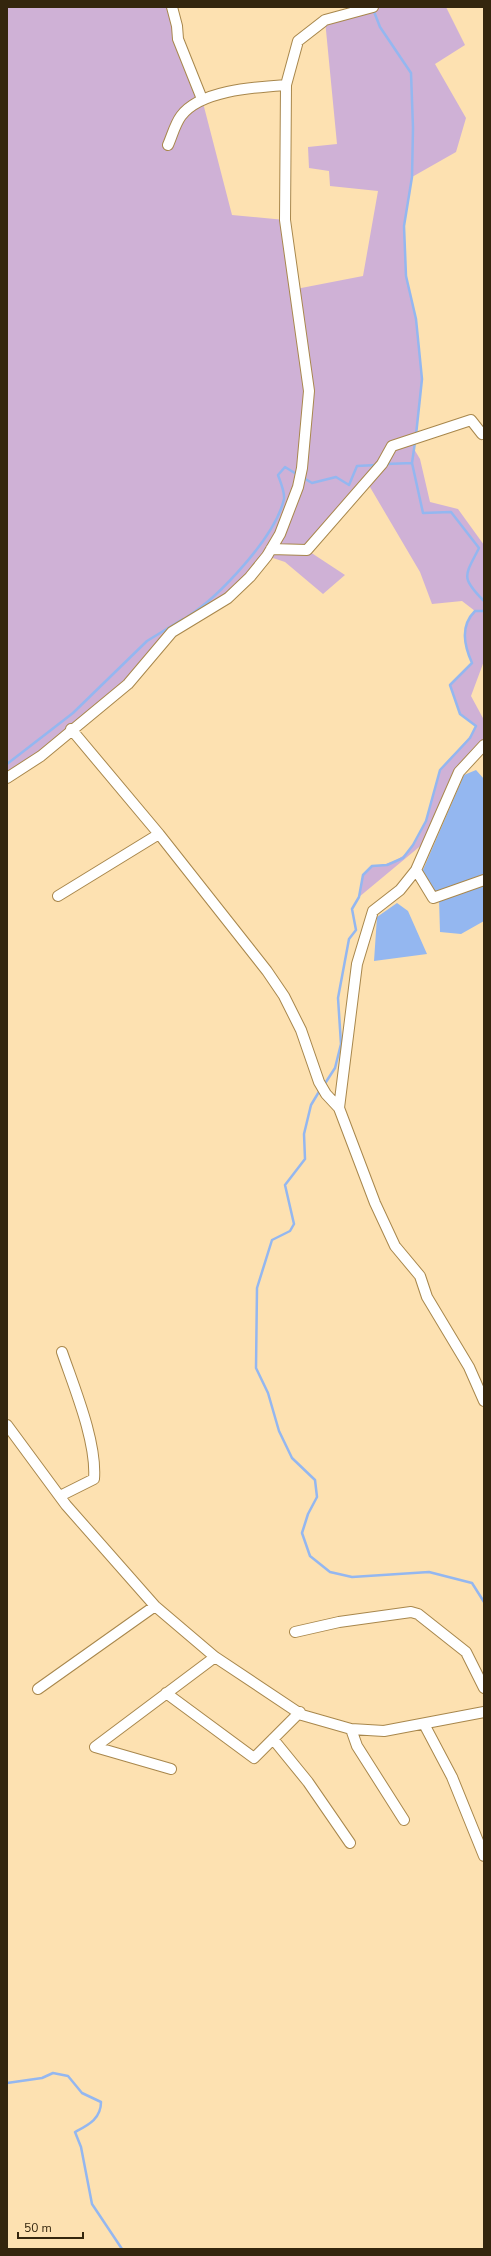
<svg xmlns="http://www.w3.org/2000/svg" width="491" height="2256" font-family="'Nunito Sans',sans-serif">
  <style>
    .green { fill: #cfb1d6 }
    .water { fill: #94b7f0 }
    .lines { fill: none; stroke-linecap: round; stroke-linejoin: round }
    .stream { stroke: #94b7f0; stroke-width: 2.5 }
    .minor-casing { stroke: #a8874c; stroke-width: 12 }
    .minor { stroke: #fff; stroke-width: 10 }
  </style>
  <rect width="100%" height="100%" fill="#fde1b1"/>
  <!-- green -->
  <path class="green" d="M7,7H172L202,99L232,215L285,220L296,289L363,276L378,191L330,186L329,171L309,168L308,147L337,144L325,20L366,7H446L465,45L435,64L466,118L456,152L412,177L404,226L406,276L416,319L422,379L414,449L420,459L430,502L458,509L484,545V661L471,696L484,720V745L459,772L430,838L359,897L363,875L372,866C416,864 423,829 434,793C436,786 437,775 441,769C452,754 467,743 476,727L460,714L450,685L472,663C464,645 460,627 475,611L462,601L432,604L420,572L367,482L307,550L345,575L323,594L285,562L267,556L250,577L172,632L141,669L7,778Z"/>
  <!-- water -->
  <path class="water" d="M476,770L484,779V874L435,892L422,872L464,775Z
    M484,884V921L461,934L440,932L439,899Z
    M397,903L408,911L427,954L374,961L377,917Z"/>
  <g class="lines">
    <!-- stream -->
    <path class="stream" d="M373,9L380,27L411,73L413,128L412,177L404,226L406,276L416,319L422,379L416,435
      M412,463L423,513L451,512L479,548C465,576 460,577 484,601
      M386,464L412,463L415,442
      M302,477L312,483L336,477L349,485L357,466L377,465
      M187,617C219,597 276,536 284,499C285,492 280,481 278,475L285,467L298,475
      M7,764L73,713L147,641L183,619
      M324,1085L335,1068L341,1044L338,998L349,939L356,930L352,909L359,897L363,875L372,866L387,865L403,858L413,845L426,821L440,770L470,738L476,726L460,714L450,685L472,663C464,645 460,626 475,611H484
      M320,1090L311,1105L304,1134L305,1159L285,1185L294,1224L290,1231L272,1240L257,1288L256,1368L268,1393L279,1431L292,1458L315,1480L317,1497L308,1514L302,1533L310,1556L330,1572L352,1577L429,1572L472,1583L484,1602
      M7,2083L42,2078L53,2073L68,2076L82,2093L101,2102C101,2119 88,2125 75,2132L81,2147L92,2204L122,2249"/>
    <!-- minor casing -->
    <g class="minor-casing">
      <path id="minor" d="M172,7L177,26L178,39L202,99
        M168,145C172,136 175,124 181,116C200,90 256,87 286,85
        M271,549L307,550L382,464L392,446L471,420L482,434L484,433
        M71,729L159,834L267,971L284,996L301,1030L319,1082L326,1094L339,1108L375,1203L395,1246L420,1276L427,1297L469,1367L484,1401
        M7,778L41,756L128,684L172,632L228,598L250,577L267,556L280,534L298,487L302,468L309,391L285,220L286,85L298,41L325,20L373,7
        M416,870L433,898L484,880
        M58,896L159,834
        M339,1108L357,964L373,911L400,890L416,870L459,772L484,745
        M7,1425L66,1505L155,1606L215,1657L302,1715L351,1729L384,1731L484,1712
        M60,1496L94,1479C97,1442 74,1387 62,1352
        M295,1632L339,1622L411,1612L418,1614L466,1652L484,1688
        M38,1689L155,1606
        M166,1693L254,1758L300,1712
        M424,1724L452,1777L484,1856
        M351,1729L357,1746L404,1820
        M273,1739L308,1782L350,1843
        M171,1769L95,1747L215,1657"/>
    </g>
    <!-- minor -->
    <use href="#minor" class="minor"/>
  </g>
  <!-- border -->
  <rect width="491" height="2256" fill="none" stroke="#34260e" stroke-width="16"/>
  <!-- scale -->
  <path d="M18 2232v6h65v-6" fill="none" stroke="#34260e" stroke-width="2"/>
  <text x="24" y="2232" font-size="12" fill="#34260e" stroke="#fde1b1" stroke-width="3" paint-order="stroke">50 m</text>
</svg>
